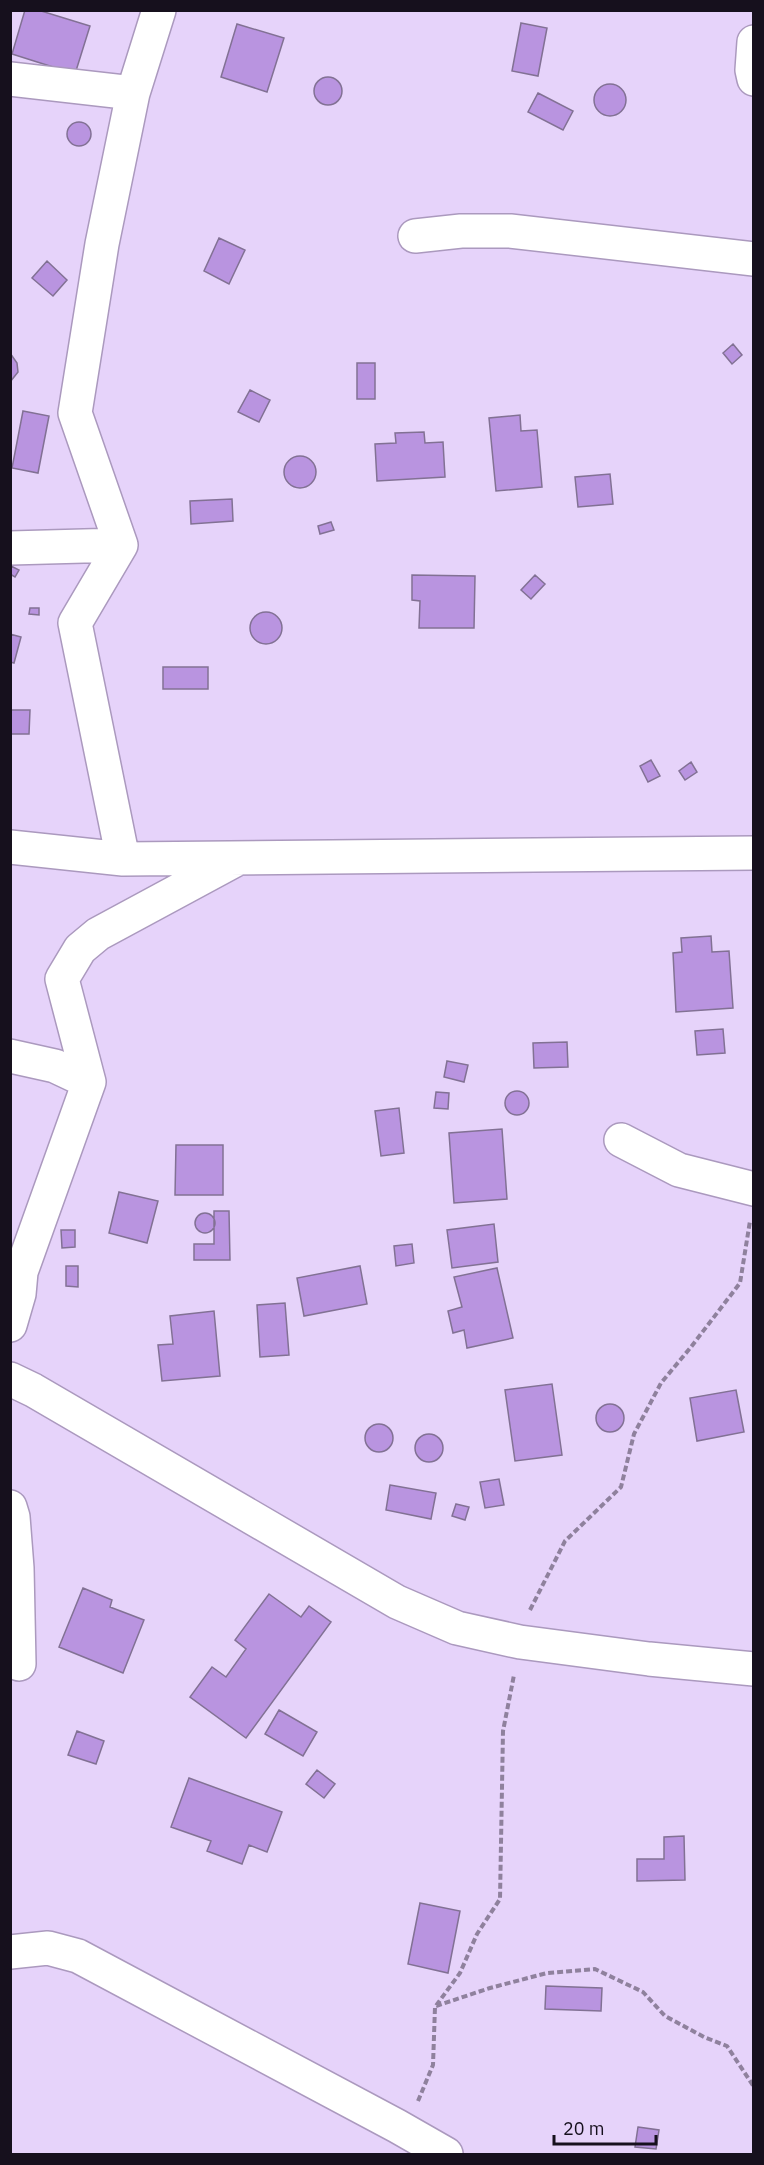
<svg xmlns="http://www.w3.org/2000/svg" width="764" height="2165" font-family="'IBM Plex Sans',sans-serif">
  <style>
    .building { fill: #b994e0; stroke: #827194; stroke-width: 1.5 }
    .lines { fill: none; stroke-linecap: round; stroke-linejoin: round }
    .minor-casing { stroke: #ab99be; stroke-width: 36 }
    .path { stroke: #8f819d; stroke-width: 4; stroke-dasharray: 6 3; stroke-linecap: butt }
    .minor { stroke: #fff; stroke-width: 33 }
  </style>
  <rect width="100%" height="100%" fill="#e6d3fa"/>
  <!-- building -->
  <path class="building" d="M25,10H38L90,26L75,74L12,54Z
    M521,23L547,28L538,76L512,71Z
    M237,24L284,38L267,92L221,77Z
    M314 91a14 14 0 1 1 28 0a14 14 0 1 1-28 0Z
    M594 100a16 16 0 1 1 32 0a16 16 0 1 1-32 0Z
    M538,93L573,111L563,130L528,112Z
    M67 134a12 12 0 1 1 24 0a12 12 0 1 1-24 0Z
    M219,238L245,250L229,284L204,271Z
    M47,261L67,280L53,296L32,278Z
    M733,344L742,355L732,364L723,353Z
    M10,353L17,363L18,372L10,382Z
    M357,363H375V399H357Z
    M250,390L270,400L259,422L238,412Z
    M23,411L49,416L38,473L12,468Z
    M520,415L521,431L537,430L542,487L496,491L489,418Z
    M424,432L425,443L443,442L445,477L377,481L375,444L396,443L395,433Z
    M284 472a16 16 0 1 1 32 0a16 16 0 1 1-32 0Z
    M610,474L613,504L578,507L575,477Z
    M232,499L233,521L191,524L190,501Z
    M331,522L334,530L320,534L318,526Z
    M11,566L19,570L15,577L10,574Z
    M412,575L475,576L474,628H419L420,601L412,600Z
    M535,575L545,584L531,599L521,590Z
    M30,608H39V615L29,614Z
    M250 628a16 16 0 1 1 32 0a16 16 0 1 1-32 0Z
    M10,634L21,637L14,663L10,662Z
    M163,667H208V689H163Z
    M10,710H30L29,734H10Z
    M651,760L660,776L648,782L640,766Z
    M691,762L697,772L685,780L679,771Z
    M711,936L712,952L729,951L733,1008L676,1012L673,953L682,952L681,938Z
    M723,1029L725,1053L697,1055L695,1031Z
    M567,1042L568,1067L534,1068L533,1043Z
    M447,1061L468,1065L464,1082L444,1077Z
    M505 1103a12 12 0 1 1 24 0a12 12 0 1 1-24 0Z
    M436,1092L449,1093L448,1109L434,1108Z
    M399,1108L404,1153L381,1156L375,1111Z
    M502,1129L507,1199L454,1203L449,1133Z
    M176,1145H223V1195H175Z
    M119,1192L158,1201L147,1243L109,1233Z
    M214,1211H229L230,1260H194V1244H214Z
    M195 1223a10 10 0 1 1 20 0a10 10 0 1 1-20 0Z
    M494,1224L498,1262L452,1268L447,1230Z
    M61,1230H75V1247L62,1248Z
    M412,1244L414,1263L396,1266L394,1246Z
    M66,1266H78V1287L66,1286Z
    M360,1266L367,1304L304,1316L297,1278Z
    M497,1268L513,1338L467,1348L464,1330L453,1333L448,1311L462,1307L454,1277Z
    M285,1303L289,1355L260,1357L257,1305Z
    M214,1311L220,1376L162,1381L158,1345L173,1344L170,1316Z
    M552,1384L562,1455L515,1461L505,1390Z
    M736,1390L744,1432L697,1441L690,1398Z
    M596 1418a14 14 0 1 1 28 0a14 14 0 1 1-28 0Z
    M365 1438a14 14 0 1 1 28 0a14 14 0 1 1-28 0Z
    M415 1448a14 14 0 1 1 28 0a14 14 0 1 1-28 0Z
    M499,1479L504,1505L485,1508L480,1482Z
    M390,1485L436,1493L431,1519L386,1510Z
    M456,1504L469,1507L465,1520L452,1516Z
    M83,1588L112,1600L110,1607L144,1620L123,1673L59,1647Z
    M269,1594L301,1617L309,1606L331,1622L246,1738L190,1697L212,1667L226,1677L246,1649L235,1640Z
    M279,1710L317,1732L303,1756L265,1734Z
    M77,1731L104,1741L96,1764L68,1755Z
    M317,1770L335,1784L324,1798L306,1784Z
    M189,1778L282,1812L267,1852L249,1845L242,1864L207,1851L211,1841L171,1827Z
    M684,1836L685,1880L637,1881V1859H664V1837Z
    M420,1903L460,1911L448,1973L408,1964Z
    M546,1986L602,1988L601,2011L545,2009Z
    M638,2127L659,2130L656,2149L635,2147Z"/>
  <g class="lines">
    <!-- minor casing -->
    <g class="minor-casing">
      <path id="minor" d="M754,42L752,70L754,79
        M10,79L133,93
        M415,236L461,231H510L754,259
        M10,548L121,545
        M10,847L123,859L754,853
        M123,859L75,623L121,545L75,413L102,244L133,93L159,10
        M10,1056L55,1066L89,1082
        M621,1140L679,1170L754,1189
        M10,1325L19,1294L21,1272L89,1082L62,979L80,949L98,934L237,859
        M10,1379L33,1390L397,1602L457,1628L520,1642L649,1659L754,1669
        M10,1507L13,1517L17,1568L19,1664
        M10,1952L48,1948L78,1956L397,2126L446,2154"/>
    </g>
    <!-- path -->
    <path class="path" d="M530,1610L565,1541L621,1487L634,1434L661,1383L691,1347L740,1283L750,1221
      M436,2006L490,1988L547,1973L595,1969L643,1992L665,2016L704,2037L727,2046L754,2087
      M418,2101L433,2065L435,2007L460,1973L477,1934L500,1899L503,1731L514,1675"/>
    <!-- minor -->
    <use href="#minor" class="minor"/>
  </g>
  <!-- border -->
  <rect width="764" height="2165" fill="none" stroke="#16101d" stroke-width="24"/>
  <!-- scale -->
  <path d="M554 2135v9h102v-9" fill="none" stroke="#16101d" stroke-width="3"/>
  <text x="563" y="2135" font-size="18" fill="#16101d" stroke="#e6d3fa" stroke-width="4.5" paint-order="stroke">20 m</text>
</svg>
